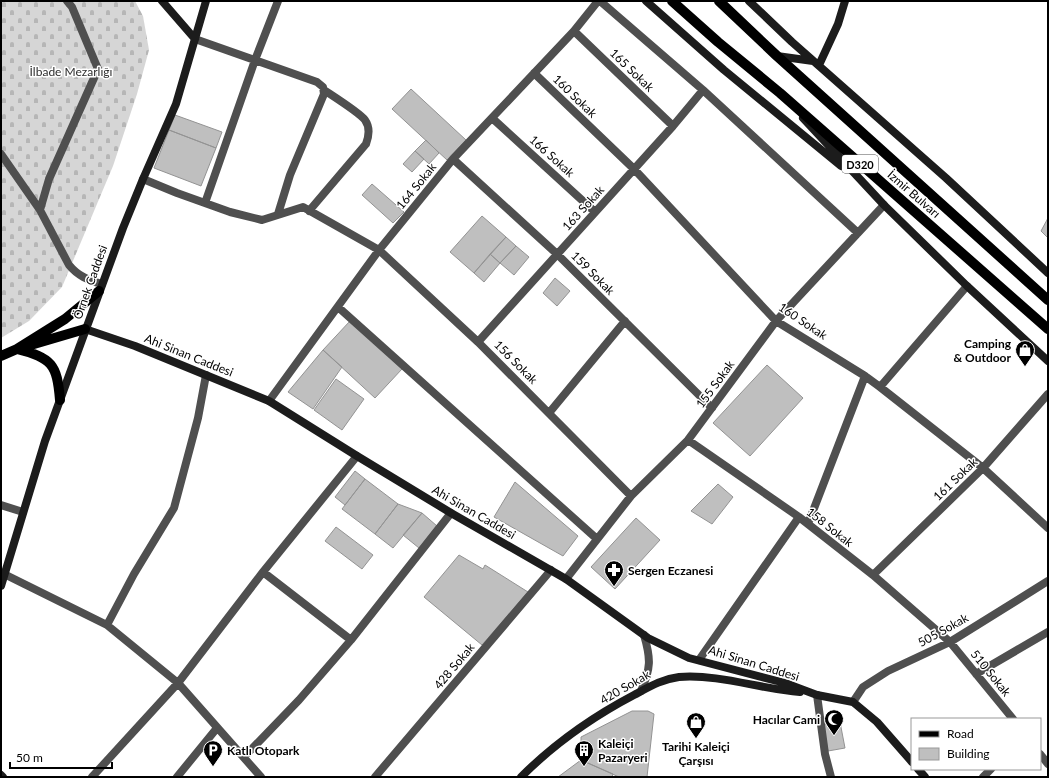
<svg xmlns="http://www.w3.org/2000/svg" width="1049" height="778" font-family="Lato,sans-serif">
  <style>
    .cemetery { fill: url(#cemetery-stones) }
    .building { fill: #bfbfbf; stroke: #939393 }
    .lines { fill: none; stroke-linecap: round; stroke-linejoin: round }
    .street { stroke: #4f4f4f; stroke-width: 8 }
    .secondary { stroke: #1c1c1c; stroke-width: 8 }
    .primary { stroke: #000; stroke-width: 10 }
    .labels { text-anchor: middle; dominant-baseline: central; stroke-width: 3; stroke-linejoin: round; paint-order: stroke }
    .shield { fill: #fff; stroke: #4c4c4c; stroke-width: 1 }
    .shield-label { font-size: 11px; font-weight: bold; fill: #000 }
    .street-label { font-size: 12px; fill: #000; stroke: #fff }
    .park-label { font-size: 12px; fill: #2d2d2d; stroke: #fff }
    .poi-label { font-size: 12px; font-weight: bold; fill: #000; stroke: #fff; text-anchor: start }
  </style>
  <defs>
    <pattern id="cemetery-stones" width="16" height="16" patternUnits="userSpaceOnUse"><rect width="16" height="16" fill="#d6d6d6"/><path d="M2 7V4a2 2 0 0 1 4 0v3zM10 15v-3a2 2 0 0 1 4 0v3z" fill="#b6b6b6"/></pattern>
  </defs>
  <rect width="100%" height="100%" fill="#fff"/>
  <!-- cemetery -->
  <path class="cemetery" d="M1,1H135L143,16L149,50L137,94L113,166L62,287L29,321L1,338Z"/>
  <!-- building -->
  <path class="building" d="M411,89L466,140L447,160L392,109Z
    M175,115L222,132L216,148L169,130Z
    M169,130L216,148L201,186L154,168Z
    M426,140L439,153L429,164L415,151Z
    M415,151L424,159L412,172L403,164Z
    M372,184L404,212L393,223L362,195Z
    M482,216L506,237L474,273L450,252Z
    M1048,218V238L1041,231Z
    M506,237L516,246L500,263L490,254Z
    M516,246L529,257L514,275L500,263Z
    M490,254L500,263L484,282L474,273Z
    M555,278L570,291L557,306L543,293Z
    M350,321L402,369L375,398L323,350Z
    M323,350L342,367L313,409L288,392Z
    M767,365L803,398L750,456L713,423Z
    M336,379L364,399L342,430L314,410Z
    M355,471L365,479L345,505L335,497Z
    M365,479L398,504L375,534L342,509Z
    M515,482L578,536L563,556L494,517Z
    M718,484L733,497L712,524L691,511Z
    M398,504L422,513L393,548L375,534Z
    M422,513L437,526L419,548L403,535Z
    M636,518L660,540L615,589L591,567Z
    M336,527L373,555L362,569L325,541Z
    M459,555L483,569L485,565L528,592L482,645L424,597Z
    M632,711H648L654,714L647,777H619L581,760V737Z
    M840,722L845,748L828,751L823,725Z
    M581,760L613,774L612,777H558Z"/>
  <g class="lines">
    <!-- street -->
    <path class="street" d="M67,1L72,7L98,69L49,179L40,210L69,265C78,276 88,280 102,284
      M600,1L703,90L858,233
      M574,31L673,126
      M195,39L317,82L323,87L324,94L290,175L278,214
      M534,73L634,169L776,321L865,376L880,387L983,468L1048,528
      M492,118L595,212
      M1,154L40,210
      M453,159L557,254L712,408
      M143,179L177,193L230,212L262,220L303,207L379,250L478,342L631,496
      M205,203L255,60L278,1
      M309,211L366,144C369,136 370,127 365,120C360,113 333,96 324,90
      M338,307L597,539
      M478,342L673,126L703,90
      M880,387L967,286
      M269,401L379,250L453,159L574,31L598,1
      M549,413L625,321
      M688,440L799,517L873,575L950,642L1013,719
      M1,505L23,512
      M808,524L865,376
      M263,572L351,640
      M4,574L107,625L178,683L261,777
      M873,575L983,468L1048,394
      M566,579L631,496L688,440L776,321L884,205
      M107,625L134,574L174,508L198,418L206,375
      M699,660L799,517
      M976,674L1048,632
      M641,691C651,668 651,659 644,635
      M817,695L825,754L831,777
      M853,702L863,687L888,671L950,642L1048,581
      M1040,754L1048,764
      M244,757L299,700L351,640L451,513
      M92,777L178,683L263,572L357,456
      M177,777L217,728
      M375,777L551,570
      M983,777L991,769"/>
    <!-- secondary -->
    <path class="secondary" d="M162,1L195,39
      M646,1L724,70L841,166
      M749,1L792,42L946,178L1048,273
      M777,56L813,61
      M819,65L838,24L845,1
      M803,118L884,205L967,286L1048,361
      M85,329L135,346L269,401L357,456L451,513L566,579L648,638L689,658L785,683L817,695L853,702L877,722L912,762
      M1,586L45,441L123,228L143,179L176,104L206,1
      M918,769L925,777
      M1,775L3,777
      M521,777C554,744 594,716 634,695C649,687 662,679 679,677C720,674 760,689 800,692"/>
    <!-- primary -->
    <path class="primary" d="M672,1L718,42L780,93L1048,329
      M719,1L777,56L1048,300
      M17,349L65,319L99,291
      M17,349C52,358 57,364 60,400
      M1,356L17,349L85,329"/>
  </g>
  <!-- icons -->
  <defs>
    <g id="shop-pin" transform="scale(1)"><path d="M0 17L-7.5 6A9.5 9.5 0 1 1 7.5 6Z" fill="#000" stroke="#fff"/><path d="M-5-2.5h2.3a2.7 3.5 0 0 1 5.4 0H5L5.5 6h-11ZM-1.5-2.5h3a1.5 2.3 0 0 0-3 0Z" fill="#fff"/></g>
    <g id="pharmacy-pin" transform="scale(1)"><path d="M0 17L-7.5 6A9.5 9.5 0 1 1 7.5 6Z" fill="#000" stroke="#fff"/><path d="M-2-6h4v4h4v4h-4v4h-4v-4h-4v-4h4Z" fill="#fff"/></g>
    <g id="mosque-pin" transform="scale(1)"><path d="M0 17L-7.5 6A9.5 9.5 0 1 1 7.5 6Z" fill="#000" stroke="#fff"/><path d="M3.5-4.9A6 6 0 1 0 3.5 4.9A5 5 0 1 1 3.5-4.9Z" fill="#fff"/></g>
    <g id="parking-pin" transform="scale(1)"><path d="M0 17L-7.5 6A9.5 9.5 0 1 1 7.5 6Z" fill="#000" stroke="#fff"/><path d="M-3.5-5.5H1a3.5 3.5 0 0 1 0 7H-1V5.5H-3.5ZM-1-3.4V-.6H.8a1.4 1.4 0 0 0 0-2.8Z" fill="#fff"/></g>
    <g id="building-pin" transform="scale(1)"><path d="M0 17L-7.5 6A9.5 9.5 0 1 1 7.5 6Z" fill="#000" stroke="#fff"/><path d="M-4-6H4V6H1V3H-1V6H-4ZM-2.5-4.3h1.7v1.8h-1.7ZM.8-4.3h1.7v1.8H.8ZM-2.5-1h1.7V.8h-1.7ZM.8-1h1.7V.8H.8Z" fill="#fff"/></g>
  </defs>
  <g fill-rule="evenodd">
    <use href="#shop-pin" x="1025" y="350"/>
    <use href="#pharmacy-pin" x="614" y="570"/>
    <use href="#mosque-pin" x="834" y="719"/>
    <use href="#shop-pin" x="696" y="722"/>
    <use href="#parking-pin" x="213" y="750"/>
    <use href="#building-pin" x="584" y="750"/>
  </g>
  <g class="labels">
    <!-- shield labels -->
    <rect class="shield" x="842" y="155" width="36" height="18" rx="3"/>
    <g class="shield-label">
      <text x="860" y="164">D320</text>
    </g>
    <!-- street labels -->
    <g class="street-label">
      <text transform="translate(632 70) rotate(44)">165 Sokak</text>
      <text transform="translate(575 96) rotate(44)">160 Sokak</text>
      <text transform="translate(552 156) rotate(42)">166 Sokak</text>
      <text transform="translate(416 186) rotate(-51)">164 Sokak</text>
      <text transform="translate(914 194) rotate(41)">İzmir Bulvarı</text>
      <text transform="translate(583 208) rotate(-48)">163 Sokak</text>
      <text transform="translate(593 273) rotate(45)">159 Sokak</text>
      <text transform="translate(90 282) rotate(-70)">Örnek Caddesi</text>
      <text transform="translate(803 321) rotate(34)">160 Sokak</text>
      <text transform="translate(189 355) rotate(22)">Ahi Sinan Caddesi</text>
      <text transform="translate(516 362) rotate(45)">156 Sokak</text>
      <text transform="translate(715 384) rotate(-54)">155 Sokak</text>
      <text transform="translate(955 479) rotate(-44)">161 Sokak</text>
      <text transform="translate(474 512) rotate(30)">Ahi Sinan Caddesi</text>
      <text transform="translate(830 527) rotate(38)">158 Sokak</text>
      <text transform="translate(943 630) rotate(-29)">505 Sokak</text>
      <text transform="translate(754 663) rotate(17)">Ahi Sinan Caddesi</text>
      <text transform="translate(454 666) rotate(-50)">428 Sokak</text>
      <text transform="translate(991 673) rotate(51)">510 Sokak</text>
      <text transform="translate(625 687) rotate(-30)">420 Sokak</text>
    </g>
    <!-- park labels -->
    <g class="park-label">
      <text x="71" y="71">İlbade Mezarlığı</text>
    </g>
    <!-- poi labels -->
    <g class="poi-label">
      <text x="1011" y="343" text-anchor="end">Camping<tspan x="1011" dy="14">&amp; Outdoor</tspan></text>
      <text x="628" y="570">Sergen Eczanesi</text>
      <text x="820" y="719" text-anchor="end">Hacılar Cami</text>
      <text x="598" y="743">Kaleiçi<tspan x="598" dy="14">Pazaryeri</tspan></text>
      <text x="696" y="746" text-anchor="middle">Tarihi Kaleiçi<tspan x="696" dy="14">Çarşısı</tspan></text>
      <text x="227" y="750">Katlı Otopark</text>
    </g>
  </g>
  <!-- border -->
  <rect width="1049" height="778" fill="none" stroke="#000000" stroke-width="4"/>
  <!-- legend -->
  <rect x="911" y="718" width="130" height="52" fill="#ffffff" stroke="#999999"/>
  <rect x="919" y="731" width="20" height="6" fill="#000000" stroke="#999999"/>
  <text x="947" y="738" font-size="12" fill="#000000">Road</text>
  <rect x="919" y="748" width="20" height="12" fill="#bfbfbf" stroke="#999999"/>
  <text x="947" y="758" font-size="12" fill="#000000">Building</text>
  <!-- scale -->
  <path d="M10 762v6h102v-6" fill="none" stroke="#000000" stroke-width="2"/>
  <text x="16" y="762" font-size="12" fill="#000000" stroke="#ffffff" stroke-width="3" paint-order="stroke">50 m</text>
</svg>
